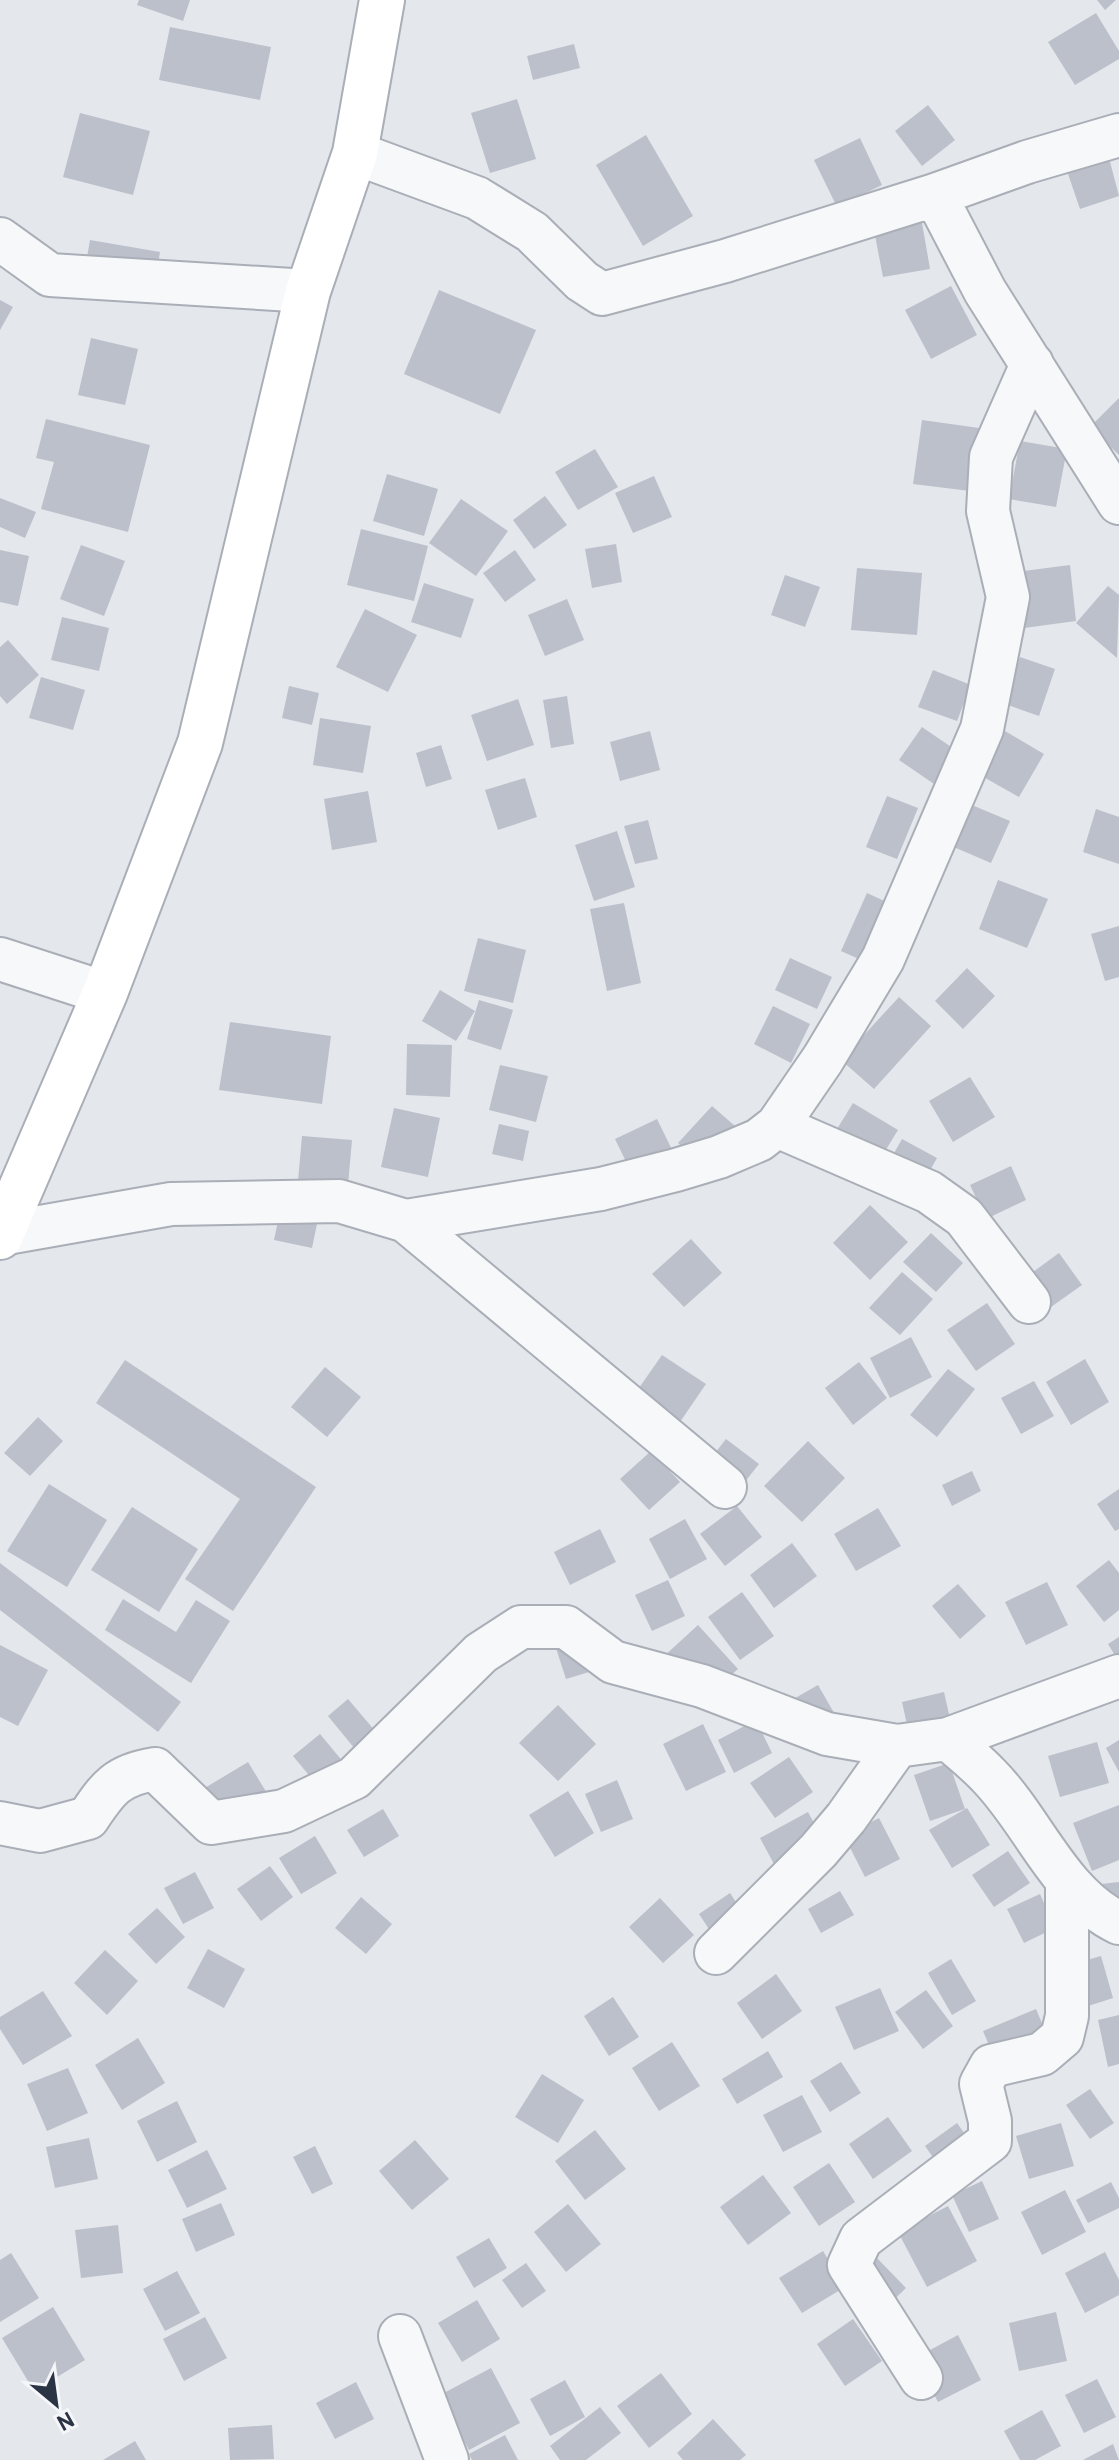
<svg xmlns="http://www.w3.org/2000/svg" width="1119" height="2460" font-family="Overpass,sans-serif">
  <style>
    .building { fill: #bbc0ca }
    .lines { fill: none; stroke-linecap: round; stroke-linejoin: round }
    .street-casing { stroke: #a9aeb7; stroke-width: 46 }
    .secondary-casing { stroke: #a9aeb7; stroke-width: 48 }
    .street { stroke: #f7f8fa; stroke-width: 42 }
    .secondary { stroke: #fff; stroke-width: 44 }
  </style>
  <rect width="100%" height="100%" fill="#e4e7ec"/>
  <!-- building -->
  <path class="building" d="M139,0H190L183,21L137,5Z
    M1097,0H1116L1105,10Z
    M1096,13L1119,51V59L1075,85L1048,42Z
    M170,27L271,47L260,100L159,80Z
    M574,44L580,68L533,80L527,56Z
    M517,99L536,159L490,173L471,113Z
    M928,105L955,140L922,166L895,131Z
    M80,113L150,131L133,195L63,177Z
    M646,135L693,216L643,246L596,165Z
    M860,138L882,185L837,207L814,160Z
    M1109,158L1119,196L1080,209L1067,171Z
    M921,217L930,269L883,277L873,225Z
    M90,240L160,252L152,304L81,292Z
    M951,286L977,335L931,359L905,310Z
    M439,290L536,330L500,414L404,374Z
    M0,300L13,307L0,330Z
    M91,338L138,349L125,405L78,395Z
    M1119,398V455L1090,427Z
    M46,419L150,445L128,532L41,509L54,462L36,458Z
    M922,420L979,428L970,491L913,484Z
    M1020,441L1067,449L1056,507L1009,499Z
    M595,449L618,487L578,510L555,472Z
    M387,474L438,489L424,536L373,521Z
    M654,476L672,517L633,533L615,493Z
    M545,496L567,525L534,549L513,520Z
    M0,498L36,512L25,538L0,527Z
    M461,499L508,531L476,576L429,543Z
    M361,529L428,546L414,601L347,585Z
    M616,544L622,582L592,588L585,549Z
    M81,545L125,561L104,616L60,599Z
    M0,550L29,556L18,606L0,602Z
    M515,550L536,580L505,602L483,573Z
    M1070,565L1076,621L1024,628L1016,572Z
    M857,568L922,573L917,635L851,630Z
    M785,575L820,587L805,627L771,615Z
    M424,583L474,599L461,638L411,622Z
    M1108,586L1119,595L1117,658L1076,623Z
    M567,599L584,640L545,656L528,615Z
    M365,609L417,635L388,692L336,667Z
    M62,617L109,628L99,671L51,660Z
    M8,640L39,675L7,704L0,696V647Z
    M1020,657L1055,669L1039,716L1005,704Z
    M933,670L971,685L957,721L918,707Z
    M41,677L85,690L73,730L29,718Z
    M289,686L319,693L312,725L282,718Z
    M567,696L574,744L551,748L543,700Z
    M518,699L534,745L487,761L471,715Z
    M320,718L371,726L363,773L313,765Z
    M922,727L957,751L934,784L899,760Z
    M650,731L660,770L620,781L610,742Z
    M1005,731L1044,754L1019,797L980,775Z
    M441,745L452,779L426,787L416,753Z
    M525,778L537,817L498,830L485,790Z
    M368,791L377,842L332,850L324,799Z
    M887,796L918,808L897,859L866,847Z
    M967,803L1010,821L991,863L949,845Z
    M1096,809L1119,817V864L1083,852Z
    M648,820L658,859L635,864L624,826Z
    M617,831L635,887L594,901L575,845Z
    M998,880L1048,899L1027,948L979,929Z
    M867,893L906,911L879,968L841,951Z
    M624,903L641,983L607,991L590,909Z
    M1119,926V977L1105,981L1091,934Z
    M478,938L526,950L513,1003L464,991Z
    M790,958L832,977L817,1009L775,990Z
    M967,968L995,996L963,1029L935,1001Z
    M440,990L475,1011L456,1041L422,1021Z
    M899,997L931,1026L874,1089L841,1060Z
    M479,1000L513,1010L501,1050L467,1039Z
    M773,1006L810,1024L791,1063L754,1044Z
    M230,1022L331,1036L322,1104L219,1090Z
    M407,1044L452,1045L450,1097L406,1095Z
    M500,1065L548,1076L536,1122L489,1110Z
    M970,1077L995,1117L953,1142L929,1101Z
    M853,1103L898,1130L871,1174L826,1147Z
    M712,1106L743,1133L709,1171L678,1143Z
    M394,1108L440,1118L428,1177L381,1167Z
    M657,1119L678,1162L636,1182L615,1139Z
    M499,1124L529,1131L523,1161L492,1154Z
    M302,1136L352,1140L348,1185L298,1181Z
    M902,1139L937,1158L919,1190L884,1171Z
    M1011,1166L1026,1200L986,1219L970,1185Z
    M285,1187L323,1195L312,1248L274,1240Z
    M870,1205L908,1242L870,1280L833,1243Z
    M931,1233L963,1263L936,1292L903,1262Z
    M691,1239L722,1273L684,1307L652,1274Z
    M1059,1253L1082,1285L1044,1312L1022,1280Z
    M902,1272L933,1299L900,1335L869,1308Z
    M987,1303L1015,1344L976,1371L947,1330Z
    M911,1337L932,1377L890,1398L870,1358Z
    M662,1355L706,1384L669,1438L625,1408Z
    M1085,1359L1109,1402L1071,1425L1046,1382Z
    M125,1360L316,1487L233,1611L185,1579L240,1499L96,1403Z
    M859,1362L887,1398L853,1425L825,1388Z
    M325,1367L361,1397L327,1437L291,1407Z
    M948,1369L975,1389L937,1437L910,1415Z
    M1034,1381L1054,1416L1021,1434L1001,1398Z
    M38,1417L63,1441L30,1476L4,1453Z
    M726,1439L759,1464L733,1497L701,1471Z
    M808,1441L845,1478L802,1522L764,1486Z
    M651,1451L680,1482L649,1510L620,1479Z
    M972,1471L981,1491L952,1506L942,1485Z
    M49,1484L107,1520L67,1587L7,1551Z
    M1119,1489V1529L1115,1531L1097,1504Z
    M737,1506L762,1537L725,1566L700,1534Z
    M132,1507L198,1549L159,1612L91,1570Z
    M878,1508L901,1546L856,1571L834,1534Z
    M685,1519L707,1559L670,1579L649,1539Z
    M600,1529L616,1562L570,1585L554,1552Z
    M792,1543L817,1576L774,1608L750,1575Z
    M1109,1560L1119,1573V1610L1104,1622L1076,1586Z
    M0,1563L181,1702L158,1732L0,1610Z
    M668,1580L685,1616L652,1631L635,1595Z
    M1047,1582L1068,1625L1026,1645L1005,1602Z
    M958,1584L986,1616L960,1639L932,1606Z
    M742,1592L774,1636L740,1660L708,1617Z
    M123,1599L176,1632L196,1600L230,1621L191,1683L105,1630Z
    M597,1621L612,1665L566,1679L552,1636Z
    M698,1625L738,1669L702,1701L662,1658Z
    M1119,1637V1662L1108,1644Z
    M0,1645L48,1670L18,1726L0,1717Z
    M818,1685L837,1718L783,1705Z
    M944,1692L953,1732L911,1743L902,1702Z
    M348,1699L376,1732L355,1749L328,1716Z
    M558,1705L596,1744L558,1781L519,1743Z
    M756,1720L772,1753L734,1773L718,1740Z
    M703,1724L726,1772L686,1791L663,1744Z
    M320,1734L349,1769L322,1791L293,1756Z
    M1119,1740V1772L1106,1748Z
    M1097,1742L1109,1783L1060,1797L1048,1756Z
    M789,1757L813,1792L775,1818L750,1783Z
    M248,1762L276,1808L231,1834L203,1789Z
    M949,1763L965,1809L930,1821L914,1775Z
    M617,1780L633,1819L601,1832L585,1794Z
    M568,1791L594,1833L555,1857L529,1815Z
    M1119,1805V1860L1092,1871L1073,1823Z
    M967,1808L990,1845L952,1868L929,1830Z
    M383,1809L399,1836L364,1857L347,1830Z
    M808,1812L830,1853L782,1879L760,1838Z
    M879,1818L900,1859L865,1877L844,1836Z
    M315,1836L337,1873L301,1894L279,1858Z
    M1008,1851L1030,1883L994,1907L972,1875Z
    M270,1866L293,1897L261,1921L237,1889Z
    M195,1872L214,1908L183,1924L164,1888Z
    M1119,1882V1923L1106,1925L1101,1884Z
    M840,1891L854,1915L821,1933L808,1909Z
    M730,1893L753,1928L722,1949L699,1914Z
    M1040,1894L1055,1928L1024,1943L1007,1909Z
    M361,1897L392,1924L366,1954L335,1928Z
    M660,1898L694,1935L663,1963L629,1927Z
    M157,1908L185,1937L156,1964L128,1934Z
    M208,1949L245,1969L224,2008L187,1988Z
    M105,1950L138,1981L107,2015L74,1983Z
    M1101,1956L1113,1998L1079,2009L1066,1966Z
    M951,1959L976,2001L952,2015L928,1973Z
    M776,1974L802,2011L762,2039L737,2003Z
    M880,1988L899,2031L854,2050L835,2007Z
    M926,1990L953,2026L923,2049L895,2012Z
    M43,1991L72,2036L23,2065L0,2029V2017Z
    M613,1997L639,2037L609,2056L584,2016Z
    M1036,2009L1055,2054L1002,2076L983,2031Z
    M1119,2015V2064L1108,2067L1098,2020Z
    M138,2038L165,2083L122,2110L95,2065Z
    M672,2042L700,2086L659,2111L632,2068Z
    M768,2051L783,2077L737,2104L722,2079Z
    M841,2062L861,2093L830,2112L810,2081Z
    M68,2068L88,2113L47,2131L27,2084Z
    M542,2074L584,2100L558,2143L515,2117Z
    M1090,2089L1114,2123L1090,2139L1066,2105Z
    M802,2095L822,2132L783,2152L763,2115Z
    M177,2101L197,2142L157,2162L137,2121Z
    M888,2117L912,2151L873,2179L849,2144Z
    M957,2123L979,2154L947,2177L925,2146Z
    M1061,2123L1074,2166L1029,2179L1016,2136Z
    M595,2130L626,2169L585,2200L555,2161Z
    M89,2138L98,2179L55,2188L46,2147Z
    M415,2140L449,2179L412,2210L379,2171Z
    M315,2146L333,2184L312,2194L293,2157Z
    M207,2150L227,2189L187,2208L168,2170Z
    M829,2163L855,2202L819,2226L793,2187Z
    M763,2175L791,2213L748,2245L720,2207Z
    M982,2181L999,2219L969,2232L952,2195Z
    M1111,2182L1119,2198V2208L1088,2223L1076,2200Z
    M1065,2190L1086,2232L1042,2255L1021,2212Z
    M221,2203L235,2235L196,2252L182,2219Z
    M568,2204L601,2244L566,2272L534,2232Z
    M948,2206L977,2261L927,2287L898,2232Z
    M118,2225L123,2273L81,2278L75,2230Z
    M489,2238L507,2268L474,2288L456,2257Z
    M823,2251L845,2287L802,2313L779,2278Z
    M1105,2252L1119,2280V2295L1085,2313L1065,2273Z
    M11,2253L39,2298L0,2322V2260Z
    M875,2256L906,2288L875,2318L844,2286Z
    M526,2263L546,2291L522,2308L502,2280Z
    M177,2271L200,2313L165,2331L143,2289Z
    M477,2300L500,2339L462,2362L438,2323Z
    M53,2307L85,2360L34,2391L2,2338Z
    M1056,2312L1067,2361L1019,2371L1009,2323Z
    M205,2317L227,2358L184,2381L163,2339Z
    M853,2319L882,2361L845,2386L817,2344Z
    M958,2335L981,2380L938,2402L915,2358Z
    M491,2368L520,2423L469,2450L440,2395Z
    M661,2373L692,2414L649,2448L617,2406Z
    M1097,2379L1116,2417L1084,2433L1065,2395Z
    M565,2380L585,2417L550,2436L530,2399Z
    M356,2382L374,2419L335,2439L316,2403Z
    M600,2407L621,2433L586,2460H560L550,2446Z
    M1042,2410L1061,2446L1035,2460H1020L1004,2431Z
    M713,2419L746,2455L740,2460H683L677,2453Z
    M272,2425L274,2459L230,2460L228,2428Z
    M505,2435L518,2460H472L469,2454Z
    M135,2441L146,2460H103Z
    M1113,2444L1119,2460H1083Z"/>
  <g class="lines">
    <!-- street casing -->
    <g class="street-casing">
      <path id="street" d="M355,153L477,198L532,232L582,281L602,294L725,261L935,195L1027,162L1119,135
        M935,195L985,291L1119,503
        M0,239L50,275L308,291
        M0,959L105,993
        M777,1126L929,1192L964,1217L1029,1302
        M406,1221L601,1189L676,1170L719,1157L759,1140L777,1126L823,1059L883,959L982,729L1008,597L988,511L991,457L1032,364
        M1,1234L171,1204L339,1201L406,1221L725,1487
        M948,1739L1119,1676
        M0,1823L40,1831L88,1818C108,1788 117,1775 155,1769L211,1823L284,1811L354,1778L481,1653L521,1627H566L613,1662L702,1686L827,1734L897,1746L948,1739C962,1751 977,1763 989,1776C1034,1822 1059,1894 1119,1923
        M716,1953L818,1851L846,1818L897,1746
        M400,2336L447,2460
        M921,2378L849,2265L861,2239L990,2141V2121L981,2084L991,2066L1042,2054L1062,2037L1067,2016V1880"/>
    </g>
    <!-- secondary casing -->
    <g class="secondary-casing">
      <path id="secondary" d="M0,1237L105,993L200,743L308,291L355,153L382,0"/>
    </g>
    <!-- street -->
    <use href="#street" class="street"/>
    <!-- secondary -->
    <use href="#secondary" class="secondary"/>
  </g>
  <!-- north arrow -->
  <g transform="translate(56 2404) rotate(151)" stroke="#f4f6f9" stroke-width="6" paint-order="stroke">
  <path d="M0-6L14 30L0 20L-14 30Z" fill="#2b3445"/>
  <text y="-12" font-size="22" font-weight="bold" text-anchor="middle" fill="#2b3445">N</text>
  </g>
</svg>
